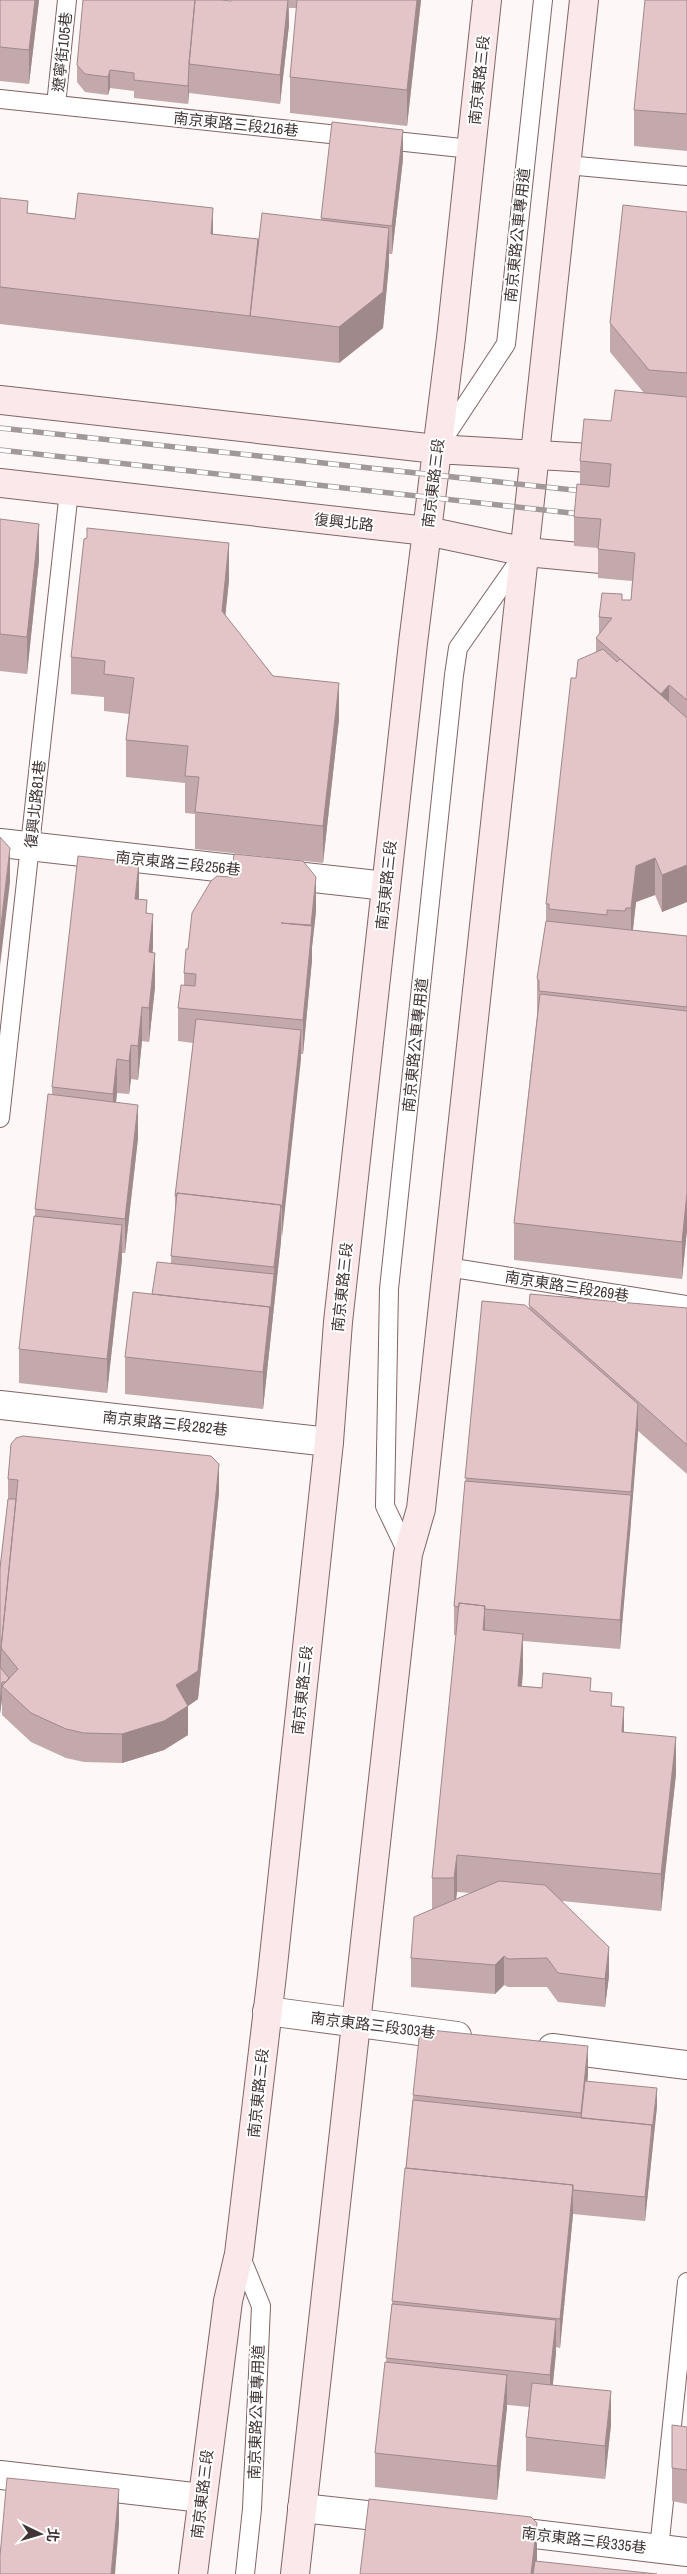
<svg xmlns="http://www.w3.org/2000/svg" width="687" height="2574" font-family="'Archivo Narrow','Noto Sans TC',sans-serif">
  <style>
    .lines { fill: none; stroke-linecap: round; stroke-linejoin: round }
    .service-casing { stroke: #806567; stroke-width: 20 }
    .minor-casing { stroke: #806567; stroke-width: 30 }
    .secondary-casing { stroke: #806567; stroke-width: 30 }
    .service { stroke: #fff; stroke-width: 18 }
    .minor { stroke: #fff; stroke-width: 28 }
    .secondary { stroke: #fae8ea; stroke-width: 28 }
    .rail-casing { stroke: #a19898; stroke-width: 5.5 }
    .rail { stroke: #fff; stroke-width: 4; stroke-dasharray: 11; stroke-linecap: butt }
    .wall { fill: #c3a9ab; fill-rule: evenodd }
    .shaded-wall { fill: #9f898b }
    .building { fill: #e3c4c7; stroke: #9f898b }
    .labels { text-anchor: middle; dominant-baseline: central; stroke-width: 4; stroke-linejoin: round; paint-order: stroke }
    .street-label { font-size: 15px; fill: #403435; stroke: #fff }
  </style>
  <rect width="100%" height="100%" fill="#fdf7f7"/>
  <g class="lines">
    <!-- service casing -->
    <g class="service-casing">
      <path id="service" d="M0,99L471,149
        M56,105L67,0
        M567,165L687,176
        M442,441L506,344L543,0
        M0,1118L69,491
        M447,1267L687,1305
        M408,1554L385,1506L389,1289L454,675L458,648L521,558
        M240,2255L261,2306L252,2509L245,2574
        M659,2549L687,2282"/>
    </g>
    <!-- minor casing -->
    <g class="minor-casing">
      <path id="minor" d="M0,843L386,886
        M0,1405L329,1442
        M267,2011L457,2036
        M552,2048L687,2065
        M0,2475L202,2498
        M302,2508L403,2519
        M500,2530L687,2552"/>
    </g>
    <!-- secondary casing -->
    <g class="secondary-casing">
      <path id="secondary" d="M0,400L436,449L590,458L687,469
        M0,483L427,531L526,552L687,567
        M193,2574L228,2301L239,2254L272,1975L329,1442L338,1322L413,643L451,338L487,0
        M295,2574L408,1554L421,1509L584,0"/>
    </g>
    <!-- service -->
    <use href="#service" class="service"/>
    <!-- minor -->
    <use href="#minor" class="minor"/>
    <!-- secondary -->
    <use href="#secondary" class="secondary"/>
    <!-- rail casing -->
    <g class="rail-casing">
      <path id="rail" d="M0,428L592,492
        M0,450L589,515"/>
    </g>
    <!-- rail -->
    <use href="#rail" class="rail"/>
  </g>
  <!-- wall -->
  <path class="wall" d="M0,0H39L29,84L0,81Z
    M231,0H421L407,126L290,113V77L297,8H289V25L280,104L189,93L188,104L134,98V91L110,88L108,95L85,92L77,82V65L231,1Z
    M687,0V151L634,146V110Z
    M403,159L392,254H389V264L383,328L339,363L250,353V347V353L0,324V198L28,213L258,239L321,220V218Z
    M687,212V903V902L662,912L655,895L636,902L633,930L687,936V1230L682,1279L514,1260V1223L537,1015V978L546,921V904L576,678L596,652V638L599,634V617L622,600H631L632,581L598,578V548L574,546V517L580,484V461L611,421L644,393L610,352V323Z
    M0,519L39,560L27,674L0,671Z
    M229,580L225,616L273,676L339,719L323,863L195,849V814L185,813V783L126,777V740L129,714L104,711V697L71,694V657Z
    M138,899L147,913L153,948L152,952L155,987L149,1042L142,1041L138,1080L131,1079L129,1094L117,1093L116,1102L138,1138L125,1253H122V1259L107,1393L19,1383V1349L35,1216V1209L52,1095V1087Z
    M316,911L312,947V960L303,1054H301L263,1409L125,1394V1357L152,1294L171,1263V1256L175,1219V1196L193,1043L178,1041V1008L184,985V973L188,949Z
    M530,1294L687,1308V1474L638,1431L620,1649L523,1641V1671L522,1686L591,1691L612,1706L624,1732L676,1774L661,1911L562,1901L609,1976L605,2007L558,2002L547,1987H508L504,1985L495,1994L411,1987V1958L432,1909V1878L456,1635H454V1606L482,1301L529,1309ZM457,1892L471,1893L456,1899Z
    M8,1479L219,1493L198,1699L188,1706V1735L164,1750L122,1763L84,1762L66,1758L31,1742L2,1715V1699L0,1714V1568L8,1499Z
    M588,2075L587,2081L657,2106L645,2221L573,2214L560,2348L556,2347L553,2385L611,2425L605,2479L526,2471V2437L529,2407L507,2405L497,2500L375,2487V2453L386,2362L413,2095Z
    M672,2425L687,2427V2504L672,2501Z"/>
  <!-- shaded-wall -->
  <path class="shaded-wall" d="M35,0H39L29,84V50Z
    M288,0L289,25L280,104V75Z
    M417,0H421L407,126V90Z
    M110,70V88L108,95V77Z
    M189,77V93L188,104V86Z
    M403,130V159L392,254V226Z
    M213,208V245L211,234Z
    M389,228V264L383,328L339,363V327Z
    M39,524V560L27,674V637Z
    M229,543V580L222,648V611Z
    M339,683V719L323,863V826Z
    M669,685V714L661,723V694Z
    M10,848V882L0,966V933Z
    M655,858V895L636,902L631,945V908L636,866Z
    M139,863V897L135,932V899Z
    M687,865V902L662,912V875Z
    M316,877V911L312,947V960L303,1054V1020L311,938V925Z
    M153,914V948L149,986V952Z
    M155,953V987L149,1042V1008Z
    M142,1007V1041L138,1080V1046Z
    M301,1030V1059L282,1237V1208Z
    M131,1045V1079L129,1094V1061Z
    M117,1059V1093L113,1128V1094Z
    M138,1105V1138L125,1253V1219Z
    M687,1193V1230L682,1279V1242Z
    M281,1205V1241L263,1409V1372L270,1307L274,1274V1267Z
    M122,1225V1259L107,1393V1359Z
    M638,1404V1433L631,1521V1492Z
    M219,1464V1493L198,1699L188,1706V1735L164,1750L122,1763V1734L176,1685Z
    M631,1495V1523L620,1649V1620Z
    M485,1606V1643L483,1630Z
    M523,1634V1671L518,1722V1686Z
    M2,1689V1699L0,1714V1704Z
    M624,1707V1744L622,1732Z
    M676,1737V1774L661,1911V1874Z
    M457,1855V1892L454,1915V1878Z
    M609,1947V1976L605,2007V1979Z
    M504,1956V1985L495,1994V1965Z
    M588,2046V2075L581,2142V2113Z
    M657,2088V2106L645,2221V2197Z
    M573,2185V2214L560,2348V2319Z
    M556,2320V2354L550,2409V2375Z
    M507,2375V2408L497,2500V2466Z
    M611,2391V2425L605,2479V2446Z
    M119,2489V2525L115,2574H111Z
    M537,2523V2560L535,2574H531Z"/>
  <!-- building -->
  <path class="building" d="M0,0H35L29,50L0,47Z
    M83,0H195L189,64L188,86L134,80V73L110,70L108,77L85,74L77,65Z
    M195,0H221L231,1V0H288L280,75L189,64Z
    M297,0H417L407,90L290,77Z
    M645,0H687V114L634,110Z
    M332,122L403,130L392,226L321,218Z
    M78,193L213,208L211,234L258,239L250,316L0,287V198L28,201L27,213L75,219Z
    M623,205L687,212V373L649,370L610,323Z
    M262,213L389,228L383,292L339,327L250,316Z
    M615,390L687,397V700L669,685L661,694L596,638L612,618L599,617L602,593L622,594V600H631L635,553L598,549L601,519L574,517L577,484L609,487L611,464L580,461L584,419L611,421Z
    M0,519L39,524L27,637L0,634Z
    M87,528L229,543L222,611L273,676L339,683L323,826L195,812L199,777L185,776L188,746L126,740L134,678L104,674L105,661L71,657L84,539L87,538Z
    M603,649L617,662L620,659L687,718V866V865L662,875L655,858L636,866L631,908H626L625,911L607,910V915L549,909V904H546L571,678H576L578,660Z
    M0,837L10,848L0,933Z
    M234,854L303,861L316,877L311,925L281,923L312,926L303,1020L178,1008L181,985L195,986L196,974L184,973L186,949H188L192,913L211,881L217,876L231,877Z
    M78,856L139,863L135,899L147,900L146,913L153,914L149,952L155,953L149,1008L142,1007L138,1046L131,1045L129,1061L117,1059L113,1094L52,1087Z
    M546,921L687,936V1007L539,991V981L537,978Z
    M540,994L687,1011V1193L682,1242L514,1223Z
    M196,1019L301,1030L282,1208L281,1205L177,1193V1196H175Z
    M48,1094L138,1105L125,1219L35,1209Z
    M177,1193L281,1205L274,1267L171,1256Z
    M34,1216L122,1225L107,1359L19,1349Z
    M157,1262L274,1274L270,1315V1307L152,1294Z
    M133,1292L270,1307L263,1372L125,1357Z
    M530,1294L687,1308V1445L529,1305Z
    M482,1301L525,1305L638,1404L631,1492L465,1478Z
    M23,1436L211,1456L219,1464L198,1671L176,1685L188,1706L164,1721L122,1734L84,1733L66,1729L31,1713L2,1686L18,1669L1,1648L18,1480L8,1479L11,1444L16,1438Z
    M465,1481L631,1495L620,1620L484,1609L485,1606L459,1603V1607L454,1606Z
    M8,1499H16L1,1648L0,1667L9,1678L6,1682H2L0,1704V1568Z
    M459,1603L485,1606L483,1630L523,1634L518,1686L542,1688L543,1673L591,1678L590,1691L612,1693L611,1706L624,1707L622,1732L676,1737L661,1874L457,1855L454,1878H432Z
    M499,1881L545,1885L609,1947L605,1979L558,1973L547,1958L508,1959L504,1956L495,1965L411,1958L414,1917Z
    M420,2029L588,2046L581,2113L413,2095Z
    M585,2081L657,2088L652,2131V2125L581,2118Z
    M413,2100L652,2125L645,2197L573,2190V2185L406,2168Z
    M405,2168L573,2185L560,2319L392,2301Z
    M392,2304L556,2320L550,2375L386,2358Z
    M385,2362L507,2375L497,2466L375,2453Z
    M532,2383L611,2391L605,2446L526,2437Z
    M672,2425L687,2427V2470L672,2468Z
    M7,2478L119,2489L111,2574H0V2556Z
    M369,2499L531,2517L537,2523L531,2574H360Z
    M535,2561L657,2574H533Z"/>
  <g class="labels">
    <!-- street labels -->
    <g class="street-label">
      <text transform="translate(62 52) rotate(-84)">遼寧街105巷</text>
      <text transform="translate(479 80) rotate(-84)">南京東路三段</text>
      <text transform="translate(236 124) rotate(6)">南京東路三段216巷</text>
      <text transform="translate(517 235) rotate(-84)">南京東路公車專用道</text>
      <text transform="translate(433 483) rotate(-83)">南京東路三段</text>
      <text transform="translate(344 522) rotate(6)">復興北路</text>
      <text transform="translate(35 804) rotate(-84)">復興北路81巷</text>
      <text transform="translate(178 863) rotate(6)">南京東路三段256巷</text>
      <text transform="translate(386 885) rotate(-84)">南京東路三段</text>
      <text transform="translate(415 1045) rotate(-84)">南京東路公車專用道</text>
      <text transform="translate(567 1286) rotate(9)">南京東路三段269巷</text>
      <text transform="translate(342 1287) rotate(-84)">南京東路三段</text>
      <text transform="translate(165 1423) rotate(6)">南京東路三段282巷</text>
      <text transform="translate(302 1690) rotate(-84)">南京東路三段</text>
      <text transform="translate(373 2025) rotate(7)">南京東路三段303巷</text>
      <text transform="translate(258 2093) rotate(-84)">南京東路三段</text>
      <text transform="translate(256 2412) rotate(-88)">南京東路公車專用道</text>
      <text transform="translate(202 2494) rotate(-83)">南京東路三段</text>
      <text transform="translate(584 2540) rotate(7)">南京東路三段335巷</text>
    </g>
  </g>
  <!-- north arrow -->
  <g transform="translate(40 2534) rotate(95)" stroke="#ffffff" stroke-width="4" paint-order="stroke">
  <path d="M0-4L9 19L0 12L-9 19Z" fill="#403435"/>
  <text y="-8" font-size="14" font-weight="bold" text-anchor="middle" fill="#403435">北</text>
  </g>
</svg>
